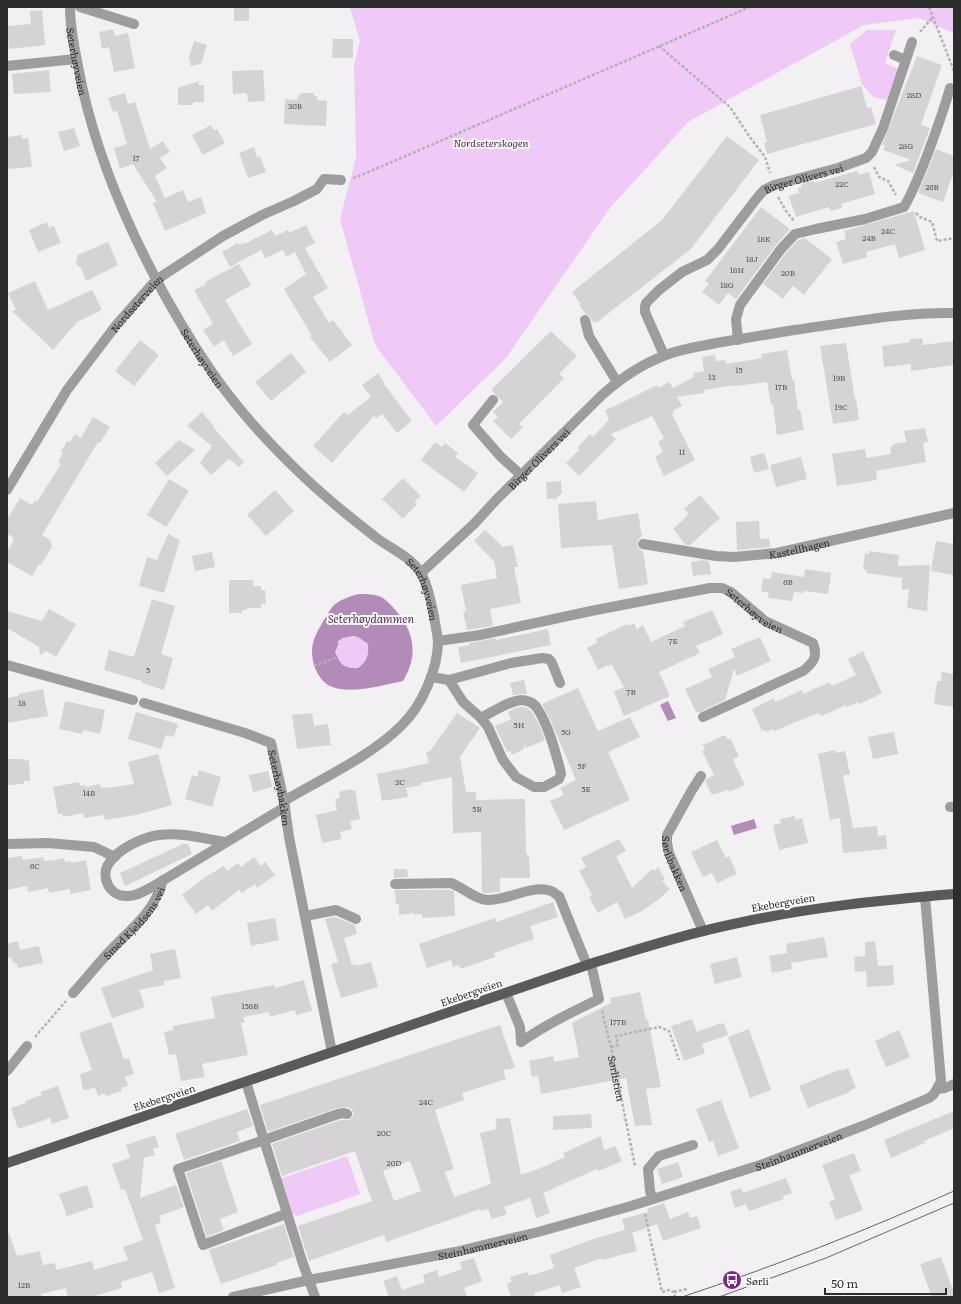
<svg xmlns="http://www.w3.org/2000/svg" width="961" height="1304" font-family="Literata,serif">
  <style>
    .green { fill: #efcaf6 }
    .water { fill: #b38bb9; fill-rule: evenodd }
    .building { fill: #d6d3d7; fill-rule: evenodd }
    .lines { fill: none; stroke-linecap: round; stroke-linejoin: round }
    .path { stroke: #b4b1b4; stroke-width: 2.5; stroke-dasharray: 3 2; stroke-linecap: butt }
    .minor { stroke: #9e9d9e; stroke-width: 10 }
    .major { stroke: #5b595b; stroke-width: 10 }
    .tram { stroke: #666566; stroke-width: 1 }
    .labels { text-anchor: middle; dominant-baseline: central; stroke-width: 4; stroke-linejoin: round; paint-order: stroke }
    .number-label { font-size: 8px; fill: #585658 }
    .street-label { font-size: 10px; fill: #2e2d2e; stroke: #fff }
    .park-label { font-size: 10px; font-style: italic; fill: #56245f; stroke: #fff }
    .poi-label { font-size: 10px; fill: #2e2d2e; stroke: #fff; text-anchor: start }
    .water-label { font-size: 11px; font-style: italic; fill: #5b2964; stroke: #fff }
  </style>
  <rect width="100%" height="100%" fill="#f3f0f3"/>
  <!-- green -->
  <path class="green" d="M350,7H954V33L919,18L864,25L688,122L610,208L506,358L436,426L375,345L340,219L356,157L354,65L360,41Z
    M867,30H896L885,63L898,69L887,100L873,97L862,84L850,44Z
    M347,637H358L368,644C369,654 367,662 358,668C343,668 341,665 335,652L339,644L337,642Z
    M347,1156L360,1194L297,1216L290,1212L279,1179Z"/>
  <!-- water -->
  <path class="water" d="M359,594C366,594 374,594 381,597C388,601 392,606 397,612C415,633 418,657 403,681C382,685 348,696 328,685C322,681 318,675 315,668C308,647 314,636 326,617C328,613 331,608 334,605C341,599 351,596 359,594ZM353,636L358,637L368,644C369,654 367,662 358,668C343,668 341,665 335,652L339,643L337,642L343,638Z
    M668,701L676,718L668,721L660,705Z
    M754,819L757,828L734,835L731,826Z"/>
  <!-- building -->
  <path class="building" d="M234,7H249V21H234Z
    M42,10L45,45L9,49L7,26L31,24L30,11Z
    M113,29L115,36L128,33L135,68L114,72L109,47L102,49L99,32Z
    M333,39H353V58H332Z
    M194,41L207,45L201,64L191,66L189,57Z
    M917,56L942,65L921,125L930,128L913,173L894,165L911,160L883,150L885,146L882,145Z
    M49,70L51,92L14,94L12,74Z
    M263,70L265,101L248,102L247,93L233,94L232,71Z
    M199,81V85H204V102H193V105H178V88Z
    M861,86L867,108L871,107L876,124L767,154L764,143L767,142L760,115Z
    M125,93L128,104L135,102L150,149L163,141L170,152L160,158L167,168L155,176L165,198L183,190L188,202L201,197L206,213L165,231L153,203L157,202L133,164L120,169L114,148L127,144L117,111L113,112L108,98Z
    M301,93H314V96H317V100L327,101L326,126L284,124L285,99L297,100L298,95H301Z
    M211,125L214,130L217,129L225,143L203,155L192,135Z
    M74,128L80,146L64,151L58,132Z
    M22,135V139L28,138L32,167L7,169V137Z
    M727,136L759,160L691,249L596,323L595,321L592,322L590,316L586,314L579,305L581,304L572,292L662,220Z
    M254,147L257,157L260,156L266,172L248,178L239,153Z
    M936,149L954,156V171L943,202L918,193Z
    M857,171L859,175L869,172L875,194L841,204L842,208L830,211L829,207L796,217L789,196L799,193L798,188L802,187L801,184L813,181L814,183Z
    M761,207L790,229L776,245L736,299L728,293L719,305L702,292L709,284L705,281Z
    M914,211L925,250L899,258L895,244L866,252L867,257L843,264L836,242L846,239L844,231Z
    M47,222L49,228L54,226L61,243L38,252L29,230Z
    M306,225L315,243L305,248L328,288L313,297L329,323L333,320L352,345L330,362L310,337L312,336L284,289L306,274L295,252L286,257L283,250L265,258L261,250L230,267L222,252L238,243L239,245L243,243L244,244L272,230L275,236L288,230L289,233Z
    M805,238L832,259L804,295L793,286L783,299L763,284L786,253L798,240Z
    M108,242L118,265L86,281L81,268L78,266L76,262L78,255Z
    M239,264L251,285L225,300L252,344L233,356L224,340L214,347L203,330L213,324L194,290L206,284L205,282Z
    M35,281L48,310L92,290L102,310L77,322L53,350L12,311L16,310L8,293Z
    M551,331L577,356L559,374L564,378L519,424L523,427L511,439L493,421L498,417L493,412L503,402L491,390Z
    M922,338L923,345L954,341V365L911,371V364L884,367L882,346L910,342V339Z
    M140,340L159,355L134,386L115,371Z
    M846,343L855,400L856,399L859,420L833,424L820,346Z
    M787,350L792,380H794L798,410L800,409L804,430L777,435L773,405H771L767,382L735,386V385L704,390L705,393L677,397L682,406L672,411L674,413L672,414L695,460L664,476L655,457L663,452L658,442L664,438L652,416L611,434L616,439L579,476L566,463L579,450L577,448L590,434L593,437L609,420L605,410L619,404L657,385L658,388L669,382L673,388L694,377L693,373L704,371L702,357L715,355L716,361L725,360L726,364L762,358L761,354Z
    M291,353L306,372L271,401L255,382Z
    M378,373L385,384H384L412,421L397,433L382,414L376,418L374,416L332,463L313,446L344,412L348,415L371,397L362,385Z
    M202,412L214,426L213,427L244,462L239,467L229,459L211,475L200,463L212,446L187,426Z
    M93,417L110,427L100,443L98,442L42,535L50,540L52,547L41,565L39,564L32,576L7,562V552L14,540L12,539L13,537L7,534V519L20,498L32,505L35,500L37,502L61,464L58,462L63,453L61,452L67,441L70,442L75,434L81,438Z
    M925,428L928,442L923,443L926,462L876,471L877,480L837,486L832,454L865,449L866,458L891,454L890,447L893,446V444L906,442L904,431Z
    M179,440L195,450L167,476L155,463Z
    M435,442L442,447L445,443L458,453L455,457L478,473L464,492L421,460Z
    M764,453L769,469L754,473L750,457Z
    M801,457L807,479L776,487L770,465Z
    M403,478L421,496L414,502L417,504L403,519L382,499Z
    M169,479L189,491L166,527L147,515Z
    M561,481L562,493L556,499H547L546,482Z
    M275,490L294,511L266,536L247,515Z
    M700,495L720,518L690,545H686L673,529L689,514L684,509Z
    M596,501L598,520L638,513L642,536L638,540L637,546L639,549L643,551L648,584L619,589L612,545L561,548L558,504Z
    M759,521L760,539L769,538L770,547L737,550L736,522Z
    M485,530L503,547L513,545L518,567H514L521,603L490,609L493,626L467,630L463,612L466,611L461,585L497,578L494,561L474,541Z
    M168,534L180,540L164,593L139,586L147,557L157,560Z
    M936,541L954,544V575L931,571Z
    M869,551L899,555L898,566L930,565L927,611L907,608L909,589L902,590V578L866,573L867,570L863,569L865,553L869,554Z
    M212,552L215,567L195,571L192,556Z
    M702,560L709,561L711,574L693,576L691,562Z
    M805,569L831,573L828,594L804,591L803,593L794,592L792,601L768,598L769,593L761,591L763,578L771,579L772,572L804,577Z
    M229,580H253V586H261V590H265L266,604H261V608H247V610H242V613H229Z
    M152,599L175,606L161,654L173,658L164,690L142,683V681L104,670L109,650L134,657Z
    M49,609L76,624L56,657L46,651L40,655L39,647L7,628V611L42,621Z
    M712,610L723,634L696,646L700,653L659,672L670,696L624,716L614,692L624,687L612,665L609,666L608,665L598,670L587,648L597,643L596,639L627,624L628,626L634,623L637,629L643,625L651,642L685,626L683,622Z
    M548,629L551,645L461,663L458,647L469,645V643L496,638V640Z
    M760,637L771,661L737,676L734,669L725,700L698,713L697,711L696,712L685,689L712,677L708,669L735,657L731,649Z
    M863,651L882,693L859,704L858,702L847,707L846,705L822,716L818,713L774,731L773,729L766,732L765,730L762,731L752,709L774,698L775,702L802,690L803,694L830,682L832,686L856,675L848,659Z
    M942,672L954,674V707L934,704L937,681H941Z
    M524,680L527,694H520L513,695L510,683Z
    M578,688L598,731L630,717L640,737L608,752L630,800L564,830L550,801L564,795L560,788L576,780L550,719L542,704Z
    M43,689L48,716L7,723V698L18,696V694Z
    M65,701L105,710L100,734L83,730L82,734L59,729Z
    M523,707L527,708L532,712L539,724L545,740L526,748L524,744V749L512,755L510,751L507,752L495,726L511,719L508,712L516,708Z
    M136,712L178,724L174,737L166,735L161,749L128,739Z
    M312,713L314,726L328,724L331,745L297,749L292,715Z
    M457,713L480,728L460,757L466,792H476V800L525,799L526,855H529L530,878H500V892L487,893L482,892L481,832L453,833L452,777L421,783L422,785L406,788L408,797L382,801L377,774L429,763L426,752L430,751Z
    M894,732L898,754L873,759L868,737Z
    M725,735L728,740L730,738L739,756L733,760L745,785L729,792L728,789L717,794L716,793L712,795L705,781L707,779L714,775L702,751L705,750L703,745Z
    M835,750L836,753L845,751L850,774L843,776L853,828L877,826L878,836L886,835L887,849L843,853L840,818L830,820L818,754Z
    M158,754L172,805L136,815L105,820L104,815L84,818L83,813L63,817L62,814H58L53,787L79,782L80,786L85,785V787L100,784L101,788L106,787V788L134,784L128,762Z
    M7,759H23V761L29,760L30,781H24V784L7,785Z
    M199,770L221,777L212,807L185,799L192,775L197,777Z
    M268,771L272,787L253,792L249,775Z
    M351,789L352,791L355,790L360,819L350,821L352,829L340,832L342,839L322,843L316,815L337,810L335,799L340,798L339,792Z
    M795,816V820L802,818L808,843L779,850L773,825L781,823L780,819Z
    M619,839L626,851L616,856L632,888L652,869L654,871L658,867L665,879L662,881L670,889L658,900L642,911L625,919L617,902L598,913L589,897L592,895L579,871L586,867L581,858Z
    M717,840L726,858L729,856L737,874L717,883L712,873L703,877L691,852Z
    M183,844H188L192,854L125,886L120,873Z
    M22,856L23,860L44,857V861L50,860V861L64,858L65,862L70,861L71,863L86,860L91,890L70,894V889L49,893L48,888L28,892L27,886L7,890V858Z
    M254,857L261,866L265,862L275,875L257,888L255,884L242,893L239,890L212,911L208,905L196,914L182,895L207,876L224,866L227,871L238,863L241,867Z
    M394,869H407L408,877L394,878Z
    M395,890H450L454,891L455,916L422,918V914L414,915V913L399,915V904H396Z
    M553,902L558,917L530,926L534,939L494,953L495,957L460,969L459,965L453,967L451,960L427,968L419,944L495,918L496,922Z
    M335,917L355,925L357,934L344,938L352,965L356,964V966L371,962L378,987L341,998L331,964L338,962L325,919Z
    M275,918L279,940L251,946L247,923Z
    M824,937L828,957L791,963L792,969L772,973L769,956L787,953L786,944Z
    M18,941L20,950L39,946L43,963L18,968L17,964L13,963L11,957L7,958V944Z
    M875,941L878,966L893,965L894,985L867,987L866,971L855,972L854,957L865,956V942Z
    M175,949L181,978L164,981V985L139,990L145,1007L112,1018L101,988L153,970L150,954Z
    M737,957L742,977L715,984L710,964Z
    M304,980L312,1011L296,1015L295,1010L270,1017L269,1012L243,1017L245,1022L241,1023L248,1055L202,1064L205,1077L181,1081L176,1054L169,1055L164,1032L173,1030V1026L215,1018L211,997L274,985L275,988Z
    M640,992L646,1020L648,1019L661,1087L646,1089L652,1125L635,1126L626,1078L541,1094L538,1076L532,1077L529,1061L553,1056L554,1062L579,1057L572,1023L611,1003L610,998Z
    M692,1019L697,1032L720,1023L721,1024L724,1023L728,1035L702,1044L705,1053L684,1061L671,1026Z
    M111,1022L124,1059L129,1058L134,1074L125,1077L128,1086L121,1088L122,1091L106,1096L105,1093L98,1096L95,1087L86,1090H83L80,1074L92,1070L79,1033Z
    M500,1025L515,1068L503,1070L506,1079L462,1093L464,1100L435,1110L454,1169L445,1172L454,1197L491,1184L480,1133L497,1129L495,1119L510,1118L521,1175L551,1164V1163L565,1157L563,1153L601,1136L604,1150L615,1146L622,1161L598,1171L597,1169L543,1193L550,1213L536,1218L530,1198L504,1207L507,1214L492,1219L488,1209L481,1211L480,1209L386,1242L384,1235L309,1261L298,1226L372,1201L355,1151L282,1176L272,1144L340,1120H349L353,1116V1112L352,1109L346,1107L337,1108L268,1132L260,1105ZM410,1161L421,1191L394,1201L383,1171Z
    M749,1029L771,1090L750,1098L728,1037Z
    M899,1030L910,1057L886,1067L875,1041Z
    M848,1068L856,1088L849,1091L850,1092L808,1108L799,1086L841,1069V1071Z
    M58,1086L69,1118L52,1124L50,1118L18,1129L11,1108L26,1103L25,1101L42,1095L40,1092Z
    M721,1100L739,1148L718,1156L713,1141L709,1142L696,1109Z
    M247,1109L253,1126L237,1132L240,1141L184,1160L175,1134Z
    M954,1111V1128L924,1141L925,1143L891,1158L884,1140Z
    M591,1114L592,1128L553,1130V1116Z
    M155,1135L159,1147L153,1149L155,1155L144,1158L140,1198L176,1185L184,1207L159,1216L161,1223L155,1225L175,1288L159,1293L152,1272L121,1282L122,1288L91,1297H68L66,1288L41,1294L42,1297H7V1234L9,1233L17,1256L40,1251L43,1265L55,1263L56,1270L92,1261L94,1270L128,1260L123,1247L143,1240L125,1189L121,1190L112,1164L130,1158L126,1145Z
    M854,1153L861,1171L849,1175L863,1210L836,1220L829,1202L835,1199L822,1165Z
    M221,1161L238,1212L220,1219L224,1230L207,1237L186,1173Z
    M678,1162L683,1177L662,1184L657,1169Z
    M786,1178L792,1193L783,1196L784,1199L749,1211L746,1204L735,1208L730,1192L741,1188L743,1193Z
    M87,1185L94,1207L67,1216L59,1194Z
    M664,1203L670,1219L688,1212L690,1218L697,1216L701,1228L663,1241L657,1224L632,1233L637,1251L602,1260V1258L574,1268L581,1287L562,1293L560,1285L534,1293L536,1297H511L507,1284L512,1282L510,1277L527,1272L529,1276L554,1268L550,1255L596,1238L625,1230L622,1219L648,1212L647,1209Z
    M284,1224L294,1257L277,1263V1265L221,1284L209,1250Z
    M941,1257L954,1293V1297H932L920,1264Z
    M474,1258L482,1281L464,1288L467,1297H387L388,1294L383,1281L397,1276L402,1290L425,1282L423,1275L437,1270L439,1277L462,1269L460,1262Z"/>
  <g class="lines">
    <!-- path -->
    <g class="path">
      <path d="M929,7L954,71"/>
      <path d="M920,32L933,17"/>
      <path d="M659,46L730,107L749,136L765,157L770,173"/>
      <path d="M874,167L879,177L888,181L896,195"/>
      <path d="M353,178L357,177L750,7"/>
      <path d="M778,197L786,211L794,221"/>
      <path d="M916,213L920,217L932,222L937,241L954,238"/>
      <path d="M314,666L338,657"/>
      <path id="s1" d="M602,1011L611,1047L635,1166"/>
      <path d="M35,1037L66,1001"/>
      <path d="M611,1047L618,1045L616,1036L659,1027L669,1031L679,1060"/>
      <path d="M645,1214L662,1292L669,1290L674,1292L675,1297"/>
      <path d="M674,1292L687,1289"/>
    </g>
    <!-- minor -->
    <g class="minor">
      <path id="s2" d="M70,7C70,33 77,60 82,86C98,159 128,228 164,294C183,328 204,363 228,394C250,423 276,450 302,475C326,498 352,519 378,539C392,549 412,558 421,573C428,585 431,602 434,616C435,624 437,632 438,641C438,669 422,706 401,726C371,756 321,779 284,801"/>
      <path d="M80,7L134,24"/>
      <path d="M894,55L906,60"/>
      <path d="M7,66L76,59"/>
      <path d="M585,320L589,336L617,382"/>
      <path d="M738,340L736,319L740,305L781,249L795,234L816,229L865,219L904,207C914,190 921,171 928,153C936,131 944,110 950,88"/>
      <path id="s3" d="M664,355L645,312V307L646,303L659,290L682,272L707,260L718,249L757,198L764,190L774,185L838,168L866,158L872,152L883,128L912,42"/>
      <path d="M493,400L473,425L501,457L521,475"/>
      <path id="s4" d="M7,490L67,390L117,324L156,280L223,236L262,215L294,201L317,189L324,179L341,180"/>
      <path id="s5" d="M643,544L716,556L734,557L777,553L954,513"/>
      <path id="s6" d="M421,573L474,524L496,500L602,395C621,378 642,364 666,355C684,348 703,346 722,342C746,338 770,334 794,330C847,323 901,312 954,313"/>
      <path id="s7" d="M438,641L480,635L591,611L710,588H722L731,592L765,621L813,643C818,657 814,662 803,671L703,717"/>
      <path d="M7,665L133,700"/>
      <path d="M431,677L449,680L511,663L542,658L549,659L552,663L560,683"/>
      <path d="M449,680L463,702L481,718L488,727L503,760L516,777L534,787H544L559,779L561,774L560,769C555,750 548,724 537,708C534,703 527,700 521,700C507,702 494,711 481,718"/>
      <path id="s8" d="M144,703L245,733L271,743L284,801L289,837L332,1052"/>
      <path id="s9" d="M701,776L692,790L667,835V843L669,853L703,931"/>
      <path d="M950,807H954"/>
      <path d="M226,842C205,839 181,832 159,835C143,837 118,849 109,863C100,876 109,896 126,896C135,897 144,891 152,887L285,807"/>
      <path d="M7,844L48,843L94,847L115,857"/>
      <path d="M395,884L451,883C464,888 474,899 487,900C507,901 532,884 551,891C554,892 556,895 559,896L587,965"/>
      <path d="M305,916L336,910L356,919"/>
      <path id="s10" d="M73,993C85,980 96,966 108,953C131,928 153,915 163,880"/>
      <path d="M506,993L520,1027L521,1042"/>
      <path d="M521,1042C545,1025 572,1012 599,999L591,964"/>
      <path d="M7,1071L27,1046"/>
      <path d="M246,1082L264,1140L178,1169L203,1245L286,1214"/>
      <path d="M937,1089L945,1088L954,1084"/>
      <path d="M653,1199L650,1191L648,1169L659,1156L693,1145"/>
      <path id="s11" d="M233,1297L309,1280L455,1252L538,1232L631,1206L766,1163L865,1125L929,1098L934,1094L941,1081L925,897"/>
      <path d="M315,1297L302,1261L264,1140L338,1114L344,1113L347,1114"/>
    </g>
    <!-- major -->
    <path class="major" d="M7,1163L596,962C645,947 693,932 743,922C812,907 883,900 954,894"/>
    <!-- tram -->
    <path class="tram" d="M682,1297C775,1266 865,1231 954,1191
      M719,1297L826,1258L954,1203"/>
  </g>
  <!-- icons -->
  <defs>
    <g id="bus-disc" transform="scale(1)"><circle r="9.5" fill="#812490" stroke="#fff"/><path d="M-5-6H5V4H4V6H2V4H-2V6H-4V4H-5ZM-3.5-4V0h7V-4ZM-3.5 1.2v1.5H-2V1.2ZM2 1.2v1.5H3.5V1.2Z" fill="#fff"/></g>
  </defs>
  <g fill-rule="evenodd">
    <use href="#bus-disc" x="732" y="1280"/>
  </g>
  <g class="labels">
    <!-- number labels -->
    <g class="number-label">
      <text x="914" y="94">28D</text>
      <text x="295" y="105">30B</text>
      <text x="906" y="145">28G</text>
      <text x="136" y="157">17</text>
      <text x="842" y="183">22C</text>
      <text x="932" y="186">26B</text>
      <text x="888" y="230">24C</text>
      <text x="869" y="237">24B</text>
      <text x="764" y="238">18K</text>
      <text x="752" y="258">18J</text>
      <text x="737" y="269">18H</text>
      <text x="788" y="272">20B</text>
      <text x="727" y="284">18G</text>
      <text x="739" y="369">15</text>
      <text x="712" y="376">13</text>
      <text x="839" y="377">19B</text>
      <text x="781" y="386">17B</text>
      <text x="841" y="406">19C</text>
      <text x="682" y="451">11</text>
      <text x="788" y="581">6B</text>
      <text x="673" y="640">7E</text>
      <text x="148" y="669">5</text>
      <text x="631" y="691">7B</text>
      <text x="22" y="702">18</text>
      <text x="519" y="724">5H</text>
      <text x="566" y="731">5G</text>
      <text x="582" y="765">5F</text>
      <text x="400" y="781">3C</text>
      <text x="586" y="788">5E</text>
      <text x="89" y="792">14B</text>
      <text x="477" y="808">5B</text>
      <text x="35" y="865">6C</text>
      <text x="250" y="1005">158B</text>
      <text x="618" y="1021">177B</text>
      <text x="426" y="1101">24C</text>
      <text x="384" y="1132">20C</text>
      <text x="394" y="1162">20D</text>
      <text x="24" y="1284">12B</text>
    </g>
    <!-- street labels -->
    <g class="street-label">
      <text stroke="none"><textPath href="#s2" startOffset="55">Seterhøyveien</textPath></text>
      <text stroke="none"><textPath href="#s3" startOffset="263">Birger Olivers vei</textPath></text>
      <text stroke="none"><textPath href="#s4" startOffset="228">Nordseterveien</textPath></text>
      <text stroke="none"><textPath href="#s2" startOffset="379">Seterhøyveien</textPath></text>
      <text stroke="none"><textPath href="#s6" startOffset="164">Birger Olivers vei</textPath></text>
      <text stroke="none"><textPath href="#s5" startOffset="158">Kastellhagen</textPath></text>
      <text stroke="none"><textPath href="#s2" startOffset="703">Seterhøyveien</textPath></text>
      <text stroke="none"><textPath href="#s7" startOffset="329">Seterhøyveien</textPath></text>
      <text stroke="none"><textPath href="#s8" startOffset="179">Seterhøybakken</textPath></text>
      <text stroke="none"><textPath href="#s9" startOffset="98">Sørlibakken</textPath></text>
      <text transform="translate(783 902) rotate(-10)">Ekebergveien</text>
      <text stroke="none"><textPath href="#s10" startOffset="93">Smed Kjeldsens vei</textPath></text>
      <text transform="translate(471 992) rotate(-19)">Ekebergveien</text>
      <text stroke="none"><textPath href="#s1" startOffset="69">Sørlistien</textPath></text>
      <text transform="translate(164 1097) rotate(-18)">Ekebergveien</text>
      <text stroke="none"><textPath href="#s11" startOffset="585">Steinhammerveien</textPath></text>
      <text stroke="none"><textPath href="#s11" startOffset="255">Steinhammerveien</textPath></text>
    </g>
    <!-- park labels -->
    <g class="park-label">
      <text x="491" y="142">Nordseterskogen</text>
    </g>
    <!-- poi labels -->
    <g class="poi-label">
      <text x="746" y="1280">Sørli</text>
    </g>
    <!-- water labels -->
    <g class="water-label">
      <text x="371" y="618">Seterhøydammen</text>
    </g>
  </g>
  <!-- border -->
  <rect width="961" height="1304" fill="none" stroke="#2e2d2e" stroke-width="16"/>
  <!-- scale -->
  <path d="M825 1288v6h121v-6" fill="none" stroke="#2e2d2e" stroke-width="2"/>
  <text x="831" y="1288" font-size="12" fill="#2e2d2e" stroke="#ffffff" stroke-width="3" paint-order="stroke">50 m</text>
</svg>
